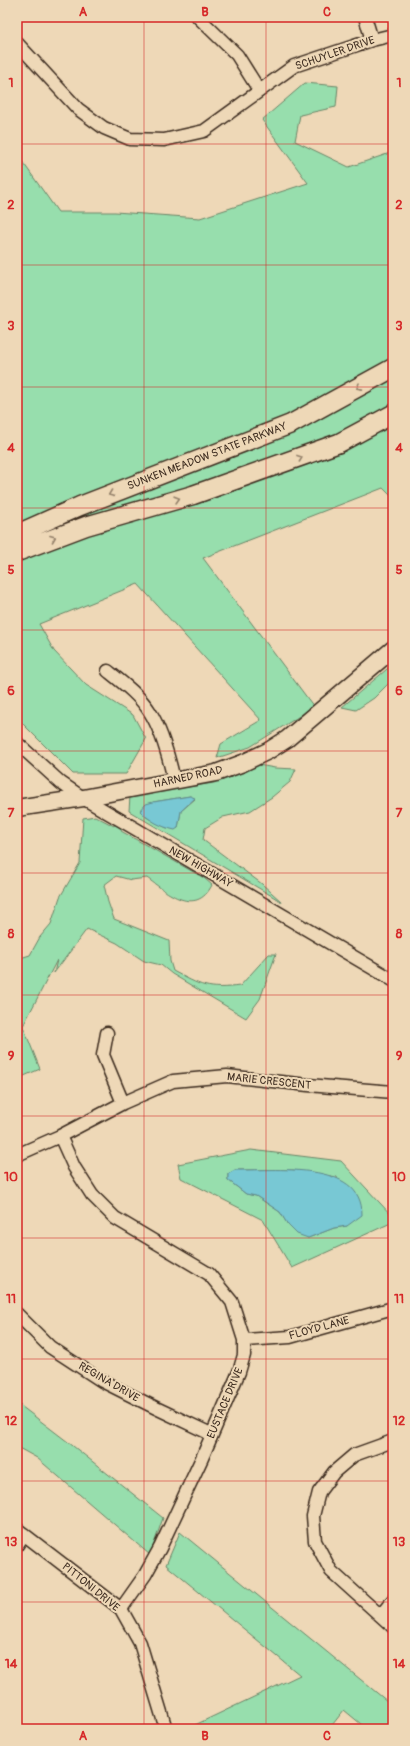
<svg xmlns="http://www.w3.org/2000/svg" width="410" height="1746" font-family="Pangolin,sans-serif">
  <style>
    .green { fill: #97dead; stroke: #698466; fill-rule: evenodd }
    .water { fill: #78c8d4; stroke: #60898b }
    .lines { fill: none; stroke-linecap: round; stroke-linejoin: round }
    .minor-casing { stroke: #3b2a1e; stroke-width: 15 }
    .major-casing { stroke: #3b2a1e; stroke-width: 19 }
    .highway-casing { stroke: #3b2a1e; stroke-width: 21 }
    .minor { stroke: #eed8b7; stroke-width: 12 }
    .major { stroke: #eed8b7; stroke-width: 16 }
    .highway { stroke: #eed8b7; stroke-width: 18 }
    .oneway { stroke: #94816a }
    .grid { fill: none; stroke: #d62828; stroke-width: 1; stroke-opacity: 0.55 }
    .labels { text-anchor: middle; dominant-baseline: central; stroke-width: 4; stroke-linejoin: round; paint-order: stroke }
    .street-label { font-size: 11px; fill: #3b2a1e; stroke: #eed8b7 }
    .neatline { fill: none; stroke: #d62828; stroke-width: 1.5 }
    .grid-label { font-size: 13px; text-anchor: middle; font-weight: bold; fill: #d62828 }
  </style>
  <rect width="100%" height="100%" fill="#eed8b7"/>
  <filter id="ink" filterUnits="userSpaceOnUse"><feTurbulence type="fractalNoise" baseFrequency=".025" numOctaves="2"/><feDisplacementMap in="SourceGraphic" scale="8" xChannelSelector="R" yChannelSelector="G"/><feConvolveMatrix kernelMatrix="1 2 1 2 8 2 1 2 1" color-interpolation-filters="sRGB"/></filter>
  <g filter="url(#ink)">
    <!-- green -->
    <path class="green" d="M305,83L338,86L336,107L300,115L295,141L349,167L393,152V362L319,403L17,528V154L58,212H115L200,218L308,183L262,120Z
      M393,376V408L310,448L51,534L49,527Z
      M393,423V498L383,488L203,558L314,707L250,747L217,758L221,744L261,720L138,584L39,624L54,651L86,685L133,715L146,739L126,774H73L17,718V557L232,491L305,464Z
      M393,664V679L374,698L356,710L342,707Z
      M253,764L275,768L296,769L290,782L272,797L250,811L223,817L205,828L203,840L262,884L282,902L129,811L130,796L214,783ZM190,796L195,799L181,811L178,828H167L146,817L153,802Z
      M95,816L114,826L115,824L122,827L121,831L204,878L212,885C196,917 167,893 147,878L131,880L116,876L104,885L108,902L114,919L169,941L170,961L173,971C201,986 208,990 240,986L269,954H276L260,999L246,1018L172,974L161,965L144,961L117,943L87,929L54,973L57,960L23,1026L40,1069L17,1079V959L30,955L40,937L51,924L60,897L80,863L83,818Z
      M251,1150L341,1161L393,1217V1222L292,1268L263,1220L181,1178L178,1164ZM235,1170H293L337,1177L347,1226L334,1228L308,1238L288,1225L280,1212L256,1196L246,1194L228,1180V1174Z
      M17,1403L68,1442L163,1518L150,1555L37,1458L17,1447Z
      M180,1532L393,1706V1729H367L344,1710L329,1729H196L195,1725L300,1675L166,1565Z"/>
    <!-- water -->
    <path class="water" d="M190,796L195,798L181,811L178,828L175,830C161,827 150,821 140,811L146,804L153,802Z
      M235,1170C271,1171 363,1159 362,1215L347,1226L334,1228L308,1238L297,1234L288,1225L280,1212L256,1196L246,1194L228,1180V1174Z"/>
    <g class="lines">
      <!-- minor casing -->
      <g class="minor-casing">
        <path id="minor" d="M198,17L237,55L259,90
          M365,17L372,40
          M17,43L78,109L104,128L130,139L164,140L204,131L294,66L372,40L393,35
          M108,671C123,683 140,696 150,712C162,731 169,758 174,780
          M17,743L61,783L83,798L393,980
          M107,1033L103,1055L123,1103
          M60,1136L74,1167L92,1195L115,1218L209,1274L232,1302L244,1340V1355L239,1372L202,1458L160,1548L145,1575L121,1609
          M17,1155L60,1136L123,1103L173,1081L227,1076L308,1085L393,1092
          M17,1314L50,1347L102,1381L156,1408L211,1434
          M244,1340L290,1337L393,1308
          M393,1441L354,1455L334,1472L319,1492L313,1516L315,1541L331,1571L393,1627
          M17,1529L121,1609L140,1643L166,1729
          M17,1545L24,1534
          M381,1615L393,1600"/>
      </g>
      <!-- major casing -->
      <g class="major-casing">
        <path id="major" d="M17,808L83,798L216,773L243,763L268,751L287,739L393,649"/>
      </g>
      <!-- highway casing -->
      <g class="highway-casing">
        <path id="highway" d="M17,534L80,506L291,424L393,368
          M17,552L86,526L193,495L339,443L393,414"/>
      </g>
      <!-- minor -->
      <use href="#minor" class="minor"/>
      <!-- major -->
      <use href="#major" class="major"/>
      <!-- highway -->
      <use href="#highway" class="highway"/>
    </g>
    <!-- one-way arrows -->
    <defs><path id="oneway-chevron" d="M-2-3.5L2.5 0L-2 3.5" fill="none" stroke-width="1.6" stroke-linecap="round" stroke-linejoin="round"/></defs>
    <g class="oneway">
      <use href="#oneway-chevron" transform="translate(359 387) rotate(151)"/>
      <use href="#oneway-chevron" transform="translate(300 458) rotate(-20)"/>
      <use href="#oneway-chevron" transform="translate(111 494) rotate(159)"/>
      <use href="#oneway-chevron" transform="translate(177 499) rotate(-16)"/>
      <use href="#oneway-chevron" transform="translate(53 538) rotate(-21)"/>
    </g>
  </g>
  <!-- grid -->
  <path class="grid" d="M144,17V1729M266,17V1729M17,144H393M17,265H393M17,387H393M17,508H393M17,630H393M17,751H393M17,873H393M17,995H393M17,1116H393M17,1238H393M17,1359H393M17,1481H393M17,1602H393"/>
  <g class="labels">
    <!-- street labels -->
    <g class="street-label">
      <text transform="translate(335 53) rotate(-19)">SCHUYLER DRIVE</text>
      <text transform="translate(207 456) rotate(-21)">SUNKEN MEADOW STATE PARKWAY</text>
      <text transform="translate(188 777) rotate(-12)">HARNED ROAD</text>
      <text transform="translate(201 867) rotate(30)">NEW HIGHWAY</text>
      <text transform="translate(269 1081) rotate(6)">MARIE CRESCENT</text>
      <text transform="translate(319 1328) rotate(-15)">FLOYD LANE</text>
      <text transform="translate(109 1382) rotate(30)">REGINA DRIVE</text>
      <text transform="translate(225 1403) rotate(-67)">EUSTACE DRIVE</text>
      <text transform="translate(91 1587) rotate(39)">PITTONI DRIVE</text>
    </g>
  </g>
  <!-- margin -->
  <rect width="410" height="1746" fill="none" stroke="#eed8b7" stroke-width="44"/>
  <rect x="22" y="22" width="366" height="1702" class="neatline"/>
  <g class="grid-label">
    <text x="83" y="16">A</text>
    <text x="205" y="16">B</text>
    <text x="327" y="16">C</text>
    <text x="11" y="87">1</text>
    <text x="399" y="87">1</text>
    <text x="11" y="209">2</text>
    <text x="399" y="209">2</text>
    <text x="11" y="330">3</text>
    <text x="399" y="330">3</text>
    <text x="11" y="452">4</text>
    <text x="399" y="452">4</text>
    <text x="11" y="574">5</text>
    <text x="399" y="574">5</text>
    <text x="11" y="695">6</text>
    <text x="399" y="695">6</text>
    <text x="11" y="817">7</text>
    <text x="399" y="817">7</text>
    <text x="11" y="938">8</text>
    <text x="399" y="938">8</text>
    <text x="11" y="1060">9</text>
    <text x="399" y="1060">9</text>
    <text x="11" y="1181">10</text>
    <text x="399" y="1181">10</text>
    <text x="11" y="1303">11</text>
    <text x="399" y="1303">11</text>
    <text x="11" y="1425">12</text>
    <text x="399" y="1425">12</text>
    <text x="11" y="1546">13</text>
    <text x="399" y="1546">13</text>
    <text x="11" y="1668">14</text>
    <text x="399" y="1668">14</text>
    <text x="83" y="1740">A</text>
    <text x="205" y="1740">B</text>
    <text x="327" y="1740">C</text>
  </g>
</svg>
